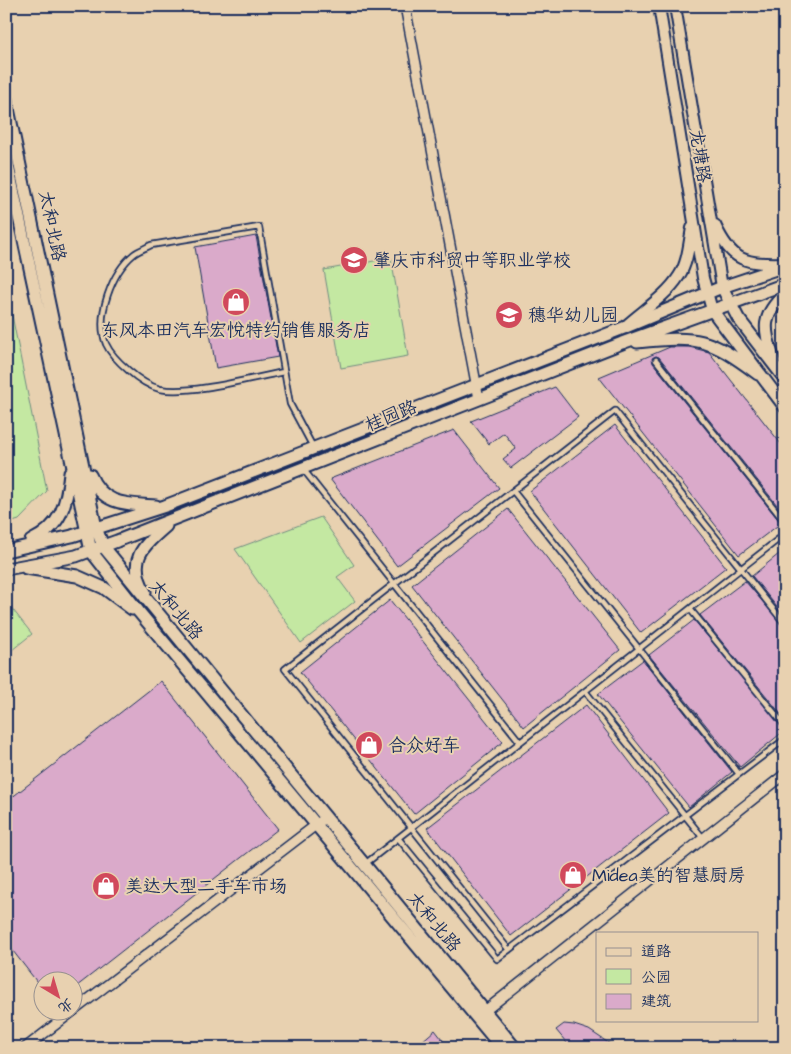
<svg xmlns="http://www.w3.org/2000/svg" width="791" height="1054" font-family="'Architects Daughter','LXGW WenKai TC',sans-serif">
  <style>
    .green { fill: #c4e8a2; stroke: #708c80 }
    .building { fill: #daaaca; stroke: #1b2f5e }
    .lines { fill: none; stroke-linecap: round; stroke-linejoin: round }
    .service-casing { stroke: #1b2f5e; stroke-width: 8 }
    .minor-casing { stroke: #1b2f5e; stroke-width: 12 }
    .tertiary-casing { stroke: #1b2f5e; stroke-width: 14 }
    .secondary-casing { stroke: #1b2f5e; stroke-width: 15 }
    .service { stroke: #e8d1b0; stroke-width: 4.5 }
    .minor { stroke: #e8d1b0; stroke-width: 9 }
    .tertiary { stroke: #e8d1b0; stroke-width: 10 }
    .secondary { stroke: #e8d1b0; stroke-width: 11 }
    .labels { text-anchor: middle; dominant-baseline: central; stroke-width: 4; stroke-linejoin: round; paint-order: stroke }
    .street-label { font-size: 18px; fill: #1b2f5e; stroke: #e8d1b0 }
    .poi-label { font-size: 18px; fill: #1b2f5e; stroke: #e8d1b0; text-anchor: start }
  </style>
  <rect width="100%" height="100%" fill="#e8d1b0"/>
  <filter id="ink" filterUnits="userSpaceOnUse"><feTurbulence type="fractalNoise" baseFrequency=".02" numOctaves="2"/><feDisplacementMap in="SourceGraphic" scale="10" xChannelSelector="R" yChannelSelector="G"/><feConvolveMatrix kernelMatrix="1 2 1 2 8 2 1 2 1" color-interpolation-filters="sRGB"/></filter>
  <g filter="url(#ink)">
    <!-- green -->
    <path class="green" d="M391,258L408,356L341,368L324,270Z
      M6,285L47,491L19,520L6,524Z
      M321,517L354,565L337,577L355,601L301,643L235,549Z
      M6,601L32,634L12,650L6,642Z"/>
    <!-- building -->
    <path class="building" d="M256,236L278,357L216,368L195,247Z
      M670,347H689L709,352L785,449V515L659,357L656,356L652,358L653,363L781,523L739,555L599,377Z
      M555,387L578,417L511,468L503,459L516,449L504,433L489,444L471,421Z
      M615,425L726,567L641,633L530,491Z
      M454,430L499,488L397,566L330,479Z
      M508,509L620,650L524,727L412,585Z
      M785,549V617L752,576Z
      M745,581L785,628V719L700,615Z
      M390,600L503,742L414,814L300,672Z
      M694,620L785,730L740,767L649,655Z
      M643,660L732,772L689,807L598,694Z
      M161,681L278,829L72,990V982H37L6,942V802Z
      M586,705L669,813L511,936L427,828Z
      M564,1024L574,1025L589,1030L616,1048H571L556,1030Z
      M435,1030L449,1048H414Z"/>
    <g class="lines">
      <!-- service casing -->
      <g class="service-casing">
        <path id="service" d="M656,360L785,522
          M284,372C252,378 190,395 160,389C148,386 137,378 128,370C121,364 110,353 106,344C95,316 112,272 134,254C139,250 146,248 151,245L259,227L290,404L313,447
          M303,469L520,742
          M513,491L739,774
          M690,609L785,726
          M585,691L703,838
          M398,838L497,959L785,739
          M365,864L785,534
          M509,950L285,669L615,411L785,624"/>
      </g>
      <!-- minor casing -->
      <g class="minor-casing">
        <path id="minor" d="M405,6L479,399
          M481,1014L785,774
          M25,1048L325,818"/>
      </g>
      <!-- tertiary casing -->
      <g class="tertiary-casing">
        <path id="tertiary" d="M659,6L703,278L712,310
          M675,6L722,287
          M715,225C732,262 745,264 785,263
          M628,324C645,309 667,295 679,276C688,262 689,244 692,228"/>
      </g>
      <!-- secondary casing -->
      <g class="secondary-casing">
        <path id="secondary" d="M6,99L96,528L103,546L515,1048
          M6,157L91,551L139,612L502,1048
          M722,287L738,318L785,379
          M712,310L785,407
          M637,342C699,336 708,337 758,374
          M774,361C765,330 759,318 785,294
          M90,475C103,506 127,504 156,506
          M31,541C61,527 67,504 70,473
          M6,551L72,536L165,506L626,327L722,287L785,266
          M26,568L77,576L104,588L132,609
          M6,569L76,556L117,541L622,343L785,284
          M145,592C127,560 142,547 166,526"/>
      </g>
      <!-- service -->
      <use href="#service" class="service"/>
      <!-- minor -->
      <use href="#minor" class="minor"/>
      <!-- tertiary -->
      <use href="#tertiary" class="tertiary"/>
      <!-- secondary -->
      <use href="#secondary" class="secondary"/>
    </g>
  </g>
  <!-- icons -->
  <defs>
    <g id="school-disc" transform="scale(1.4375)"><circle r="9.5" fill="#d1495b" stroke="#e8d1b0"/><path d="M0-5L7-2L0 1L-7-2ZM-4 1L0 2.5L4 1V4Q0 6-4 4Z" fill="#fff"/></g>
    <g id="shop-disc" transform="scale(1.4375)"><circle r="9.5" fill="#d1495b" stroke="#e8d1b0"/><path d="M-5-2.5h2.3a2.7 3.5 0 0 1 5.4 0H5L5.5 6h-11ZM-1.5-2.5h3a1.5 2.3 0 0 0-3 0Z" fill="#fff"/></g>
  </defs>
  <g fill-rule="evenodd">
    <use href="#school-disc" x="354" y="260"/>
    <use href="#shop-disc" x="236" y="302"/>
    <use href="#school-disc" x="509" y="315"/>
    <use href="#shop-disc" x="369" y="745"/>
    <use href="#shop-disc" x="573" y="875"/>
    <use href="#shop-disc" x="106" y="886"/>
  </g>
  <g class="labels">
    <!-- street labels -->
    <g class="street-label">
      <text transform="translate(700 156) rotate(81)">龙塘路</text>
      <text transform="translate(52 226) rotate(78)">太和北路</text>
      <text transform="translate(391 416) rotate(-22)">桂园路</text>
      <text transform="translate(176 610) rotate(50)">太和北路</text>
      <text transform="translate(434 922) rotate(50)">太和北路</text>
    </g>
    <!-- poi labels -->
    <g class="poi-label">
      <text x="373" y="260">肇庆市科贸中等职业学校</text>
      <text x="528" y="315">穗华幼儿园</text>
      <text x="236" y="330" text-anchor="middle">东风本田汽车宏悦特约销售服务店</text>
      <text x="388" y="745">合众好车</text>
      <text x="592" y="875">Midea美的智慧厨房</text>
      <text x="125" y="886">美达大型二手车市场</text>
    </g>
  </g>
  <!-- margin -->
  <rect width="791" height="1054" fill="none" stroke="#e8d1b0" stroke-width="25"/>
  <rect x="12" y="12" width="766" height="1029" fill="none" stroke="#1b2f5e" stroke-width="2" filter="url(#ink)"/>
  <!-- legend -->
  <rect x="596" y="932" width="162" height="90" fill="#e8d1b0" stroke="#96908f"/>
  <rect x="606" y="948" width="25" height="8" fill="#e8d1b0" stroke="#96908f"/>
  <text x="641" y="956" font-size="15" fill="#1b2f5e">道路</text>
  <rect x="606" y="969" width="25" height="15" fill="#c4e8a2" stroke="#96908f"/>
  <text x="641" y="982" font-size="15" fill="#1b2f5e">公园</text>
  <rect x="606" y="994" width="25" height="15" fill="#daaaca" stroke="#96908f"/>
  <text x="641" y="1006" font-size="15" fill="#1b2f5e">建筑</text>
  <!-- north arrow -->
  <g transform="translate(58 996) rotate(142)"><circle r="24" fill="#e8d1b0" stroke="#96908f"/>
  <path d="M0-4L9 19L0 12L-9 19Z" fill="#d1495b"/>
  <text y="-8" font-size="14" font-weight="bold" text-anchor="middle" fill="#1b2f5e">北</text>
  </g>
</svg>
